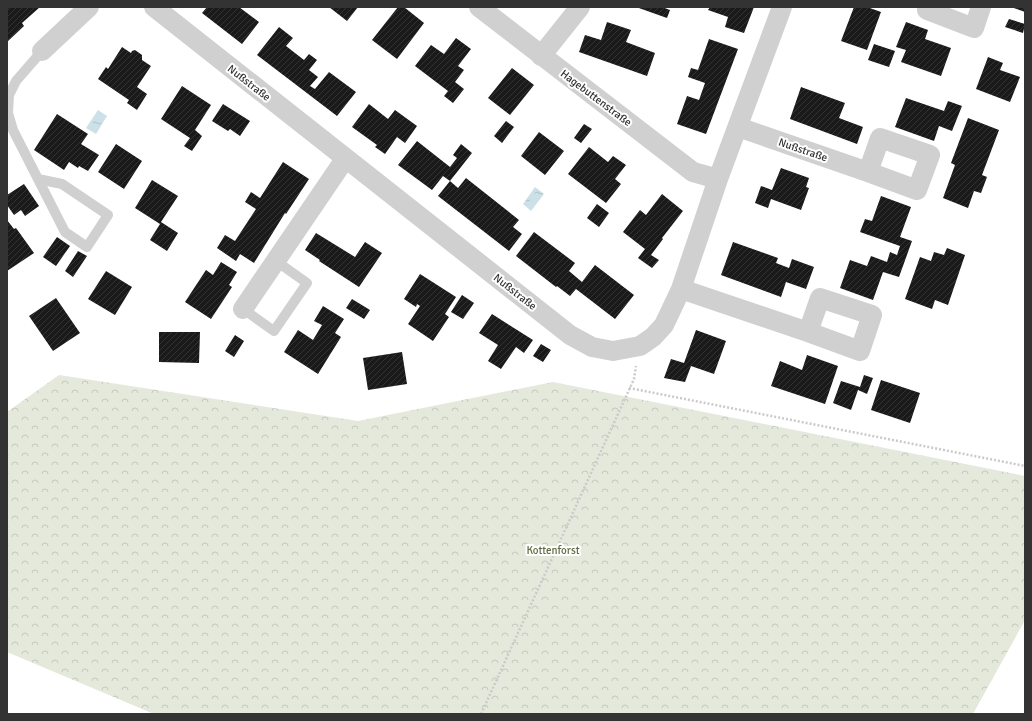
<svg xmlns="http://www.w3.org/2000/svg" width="1032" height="721" font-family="Signika,sans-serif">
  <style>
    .forest { fill: url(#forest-crowns) }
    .water { fill: url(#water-ripples) }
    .building { fill: url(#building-hatch) }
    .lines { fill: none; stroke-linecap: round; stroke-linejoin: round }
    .path { stroke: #cacaca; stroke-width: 2.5; stroke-dasharray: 2 2; stroke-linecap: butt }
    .service { stroke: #d0d0d0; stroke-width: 10 }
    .minor { stroke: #d0d0d0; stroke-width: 20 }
    .labels { text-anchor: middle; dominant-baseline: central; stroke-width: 4; stroke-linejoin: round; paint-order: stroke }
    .street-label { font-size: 11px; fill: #333; stroke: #fff }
    .park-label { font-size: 11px; fill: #5c6c42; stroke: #fff }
  </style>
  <defs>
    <pattern id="forest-crowns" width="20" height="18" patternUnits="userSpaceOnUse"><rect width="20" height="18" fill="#e4e9dc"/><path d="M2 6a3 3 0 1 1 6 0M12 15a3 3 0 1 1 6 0" fill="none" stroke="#c4c8bd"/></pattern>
    <pattern id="water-ripples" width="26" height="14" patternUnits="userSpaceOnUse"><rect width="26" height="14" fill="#cbe1e7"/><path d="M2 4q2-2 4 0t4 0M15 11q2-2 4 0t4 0" fill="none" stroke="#afc2c7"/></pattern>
    <pattern id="building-hatch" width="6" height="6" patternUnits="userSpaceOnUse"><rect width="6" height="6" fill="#1a1a1a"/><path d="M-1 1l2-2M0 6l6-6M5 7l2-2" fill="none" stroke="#333"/></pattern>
  </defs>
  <rect width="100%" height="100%" fill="#fff"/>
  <!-- forest -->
  <path class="forest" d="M59,375L358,421L553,382L1025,476V620L973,714H154L7,652V412Z"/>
  <!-- water -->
  <path class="water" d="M98,110L107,116L96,134L86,128Z
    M535,187L544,194L531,211L523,204Z"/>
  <!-- building -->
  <path class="building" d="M7,7H40L22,23L24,26L7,42Z
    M207,7H239L259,22L242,44L202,13Z
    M329,7H358L347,21Z
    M398,7H404L424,23L397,59L372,40Z
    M636,7H662L670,10L667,18Z
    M710,7H754L744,33L725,27L728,17L708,10Z
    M854,7H867L881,12L867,50L841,41Z
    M1011,7H1025V12Z
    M1009,19L1025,24L1023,33L1005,27Z
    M607,22L631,30L626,42L655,53L647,76L579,52L585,35L601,40Z
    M906,22L928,30L925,39L951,48L941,76L901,62L906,50L896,47Z
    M279,27L293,38L286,46L304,60L309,54L317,60L309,70L318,77L310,86L315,89L329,72L356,92L337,116L257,55Z
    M456,38L471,49L458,66L464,70L455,82L464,89L453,103L444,96L448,91L415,66L431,45L444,54Z
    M709,39L738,49L706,134L677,124L687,96L699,100L705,83L688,77L691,68L698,70Z
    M874,44L895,51L889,67L868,60Z
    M122,47L131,53L132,51L135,50L142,55V60L151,66L137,87L147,94L137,110L127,103L129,100L98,79L106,67L108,69Z
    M988,57L1003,63L1000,70L1020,77L1010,102L976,89Z
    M512,68L534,85L510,115L488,98Z
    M182,86L211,105L195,130L202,136L192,151L184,146L190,138L161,119Z
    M801,87L845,103L839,118L863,127L857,144L790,119Z
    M906,98L944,111L948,101L962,106L952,131L939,126L934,141L895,127Z
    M223,104L250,121L240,136L230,129L228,131L212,121Z
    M369,104L388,119L395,110L417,126L405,143L397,137L385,154L375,147L377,145L352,127Z
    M57,114L88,134L81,144L99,155L88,171L79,166L78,168L69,162L64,170L34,150Z
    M968,118L999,130L982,175L987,177L981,193L974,191L968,208L943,198L955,165L951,163Z
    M506,121L514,127L502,143L494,136Z
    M584,124L592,129L581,143L574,138Z
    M539,132L564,151L545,175L521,156Z
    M417,141L450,167L457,158L453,155L461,144L472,153L450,181L443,176L432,190L398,165Z
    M116,144L142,161L124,189L98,172Z
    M589,147L608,162L613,156L626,165L615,179L621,184L606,203L568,174Z
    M283,162L309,179L286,214L285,213L254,263L240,254L236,261L217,248L225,235L235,241L256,209L245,202L251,192L260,198Z
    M781,168L809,178L806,187L809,188L801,210L771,199L768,208L755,203L761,186L772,190Z
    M466,178L519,220L513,227L522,234L509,251L438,196L450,181L458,188Z
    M152,180L178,196L161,222L178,233L167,251L150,240L160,224L135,208Z
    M24,184L39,206L25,216L21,210L14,215L7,205V195Z
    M662,194L683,211L662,238L663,239L651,255L659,260L652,268L638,258L645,249L623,232L640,210L646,215Z
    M881,196L911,207L900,237L912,241L899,277L883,272L873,300L840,288L850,260L867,266L871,256L887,262L890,252L897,255L900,246L860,232L865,219L872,221Z
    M597,204L609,213L599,227L587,218Z
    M7,220L14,229L16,228L34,253L7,271Z
    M534,232L575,263L569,271L582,282L595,265L634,295L615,319L576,289L570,296L557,286L556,287L516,256Z
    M316,233L355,257L365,242L382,253L359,287L319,261L320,260L305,250Z
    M57,237L70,246L56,266L43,257Z
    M733,242L778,258L776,263L789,268L792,259L814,267L806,289L786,282L781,297L721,275Z
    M947,248L965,255L948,305L935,300L932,309L905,299L920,257L931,261L934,252L944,255Z
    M78,251L87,256L73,277L65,271Z
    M221,262L237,272L229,285L232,287L211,319L185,302L206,270L213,275Z
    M106,271L132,287L115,315L88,299Z
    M420,274L456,297L445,314L449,317L433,341L408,324L420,306L417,304L416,307L404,299Z
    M462,295L474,303L463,319L451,312Z
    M56,298L80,333L53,351L29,316Z
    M352,299L370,310L364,319L346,308Z
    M323,306L344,319L335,333L341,337L318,374L284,352L298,330L313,340L322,325L314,321Z
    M492,314L533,340L524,353L516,347L501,369L488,361L498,345L479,333Z
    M696,330L726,341L714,374L691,366L685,382L664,378L671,359L684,363Z
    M159,332H200L199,363L159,362Z
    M235,335L244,341L234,357L225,351Z
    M541,344L551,350L543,362L533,356Z
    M402,352L407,384L368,390L363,358Z
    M807,355L838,366L825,404L771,386L780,361L802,370Z
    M864,375L873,378L867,394L858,390L851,410L833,403L841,381L860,387Z
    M881,380L920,393L910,423L871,410Z"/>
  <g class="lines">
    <!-- path -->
    <path class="path" d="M629,388L1025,466
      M481,714L634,379L636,366"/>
    <!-- service -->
    <path class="service" d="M38,179L62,184L108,215L87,247L65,232L13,130L8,113L9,95L16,81L42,51
      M243,309L274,331L307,283L276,261"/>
    <!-- minor -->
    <path class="minor" d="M154,7L570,335L592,347L613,351L640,346L653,337L664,325L681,289L718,179L782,7
      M479,7L693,172L718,179
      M928,7L927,10L974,28L981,7
      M42,51L89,7
      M541,56L580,7
      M738,127L868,172
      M880,138L930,155L917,190L868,172Z
      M681,289L808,332
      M820,298L872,315L860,351L808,332Z
      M243,309L345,159"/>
  </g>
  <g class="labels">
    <!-- street labels -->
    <g class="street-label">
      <text transform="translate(249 83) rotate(38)">Nußstraße</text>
      <text transform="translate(596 98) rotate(37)">Hagebuttenstraße</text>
      <text transform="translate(803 150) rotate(19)">Nußstraße</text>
      <text transform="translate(515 292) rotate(38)">Nußstraße</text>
    </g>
    <!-- park labels -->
    <g class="park-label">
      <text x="553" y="550">Kottenforst</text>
    </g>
  </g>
  <!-- border -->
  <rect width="1032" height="721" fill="none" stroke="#333333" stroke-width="16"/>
</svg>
